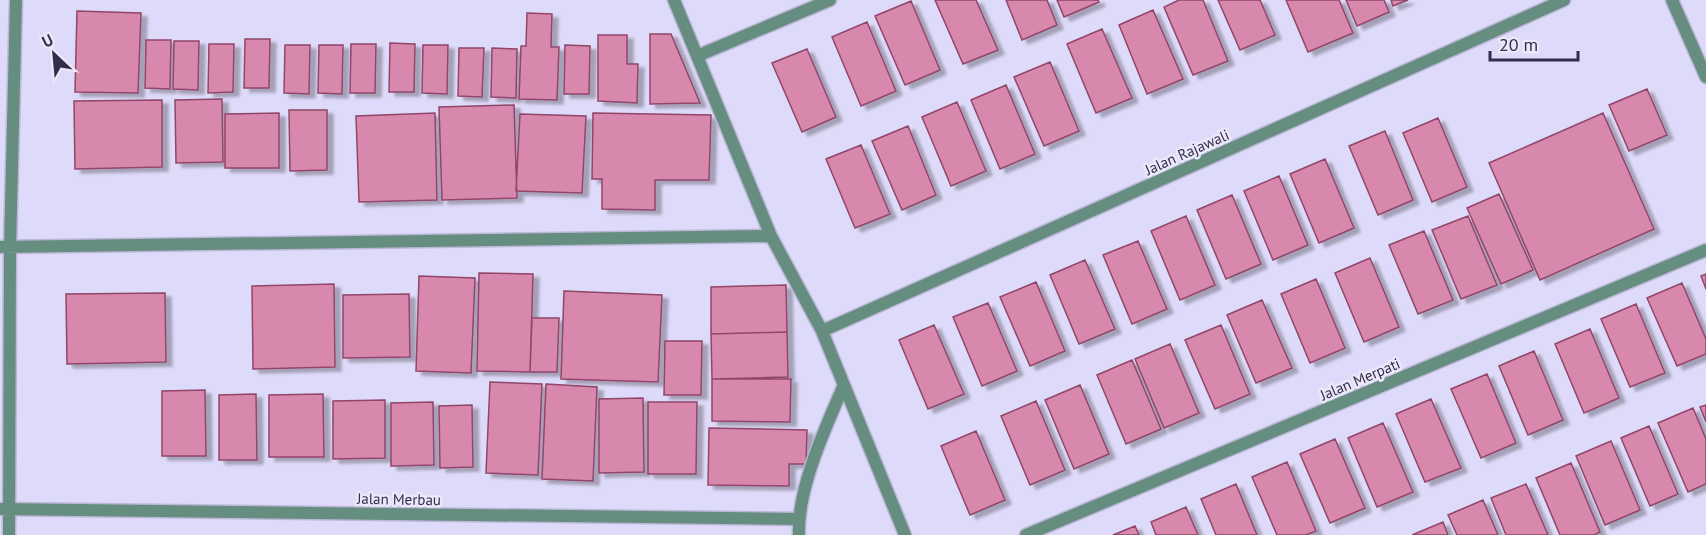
<svg xmlns="http://www.w3.org/2000/svg" width="1706" height="535" font-family="'PT Sans',sans-serif">
  <style>
    .building { fill: #d888ac; stroke: #904669; stroke-width: 1.5; filter: url(#shadow) }
    .lines { fill: none; stroke-linecap: round; stroke-linejoin: round }
    .street-casing { stroke: #bcb7d6; stroke-width: 15 }
    .street { stroke: #658d80; stroke-width: 12 }
    .labels { text-anchor: middle; dominant-baseline: central; stroke-width: 5; stroke-linejoin: round; paint-order: stroke }
    .street-label { font-size: 15px; fill: #332d4b; stroke: #ebe9f9 }
  </style>
  <defs>
    <filter id="shadow"><feDropShadow dx="6" dy="4" stdDeviation="1.5" flood-color="#0004"/></filter>
  </defs>
  <rect width="100%" height="100%" fill="#dedaf9"/>
  <!-- building -->
  <path class="building" d="M935,0H976L998,50L963,64Z
    M1006,0H1047L1057,25L1022,40Z
    M1057,0H1098L1099,2L1064,17Z
    M1179,0H1203L1228,61L1193,75L1164,7Z
    M1218,0H1260L1275,35L1240,50Z
    M1286,0H1339L1353,33L1308,52Z
    M1346,0H1384L1389,12L1357,26Z
    M1391,0H1408L1393,6Z
    M911,1L940,70L905,85L875,16Z
    M1153,10L1183,79L1147,94L1119,25Z
    M77,11L141,13L138,93L75,92Z
    M527,13L552,14L551,47H559L557,100L519,99L521,46H526Z
    M867,22L896,91L861,106L832,37Z
    M1102,29L1132,98L1096,113L1067,44Z
    M650,34H671L700,103L650,104Z
    M598,35H627V64H638L637,103L598,101Z
    M245,39H270L269,88H244Z
    M146,40H171L170,89L145,88Z
    M174,41H199L198,90L173,89Z
    M390,43L415,44L414,92H389Z
    M209,44H234L233,92L208,93Z
    M351,44H376L375,93H350Z
    M285,45H310L309,94L284,93Z
    M319,45H343L342,94L318,93Z
    M423,45H448L447,94L422,93Z
    M565,45L590,46L589,94H564Z
    M459,48H484L482,97L458,96Z
    M492,48L517,49L516,98L491,97Z
    M807,49L836,117L802,132L772,63Z
    M1050,62L1079,131L1044,146L1014,77Z
    M1006,85L1035,154L1000,169L971,100Z
    M1647,89L1667,135L1629,151L1609,105Z
    M222,99L223,162L176,163L175,100Z
    M162,100V167L75,169L74,101Z
    M957,102L986,171L951,186L922,117Z
    M514,105L517,198L442,200L439,107Z
    M289,110H327V170L290,171Z
    M279,113V168H225V114Z
    M435,113L437,200L359,202L356,116Z
    M593,113L711,115L709,180H655V210L602,209V179H592Z
    M1603,113L1654,229L1540,280L1489,163Z
    M520,114L586,116L582,193L516,191Z
    M1438,118L1467,187L1432,202L1403,133Z
    M908,126L936,195L902,210L872,141Z
    M1385,131L1413,200L1378,215L1349,146Z
    M861,145L890,214L855,228L826,159Z
    M1325,159L1354,228L1319,243L1290,174Z
    M1279,176L1308,245L1273,260L1244,191Z
    M1499,194L1533,270L1501,284L1467,208Z
    M1232,195L1261,264L1226,279L1197,210Z
    M1186,216L1215,285L1180,300L1151,231Z
    M1468,216L1497,285L1461,299L1432,230Z
    M1424,231L1453,300L1418,314L1389,245Z
    M1138,241L1167,309L1132,324L1103,255Z
    M1370,258L1399,327L1364,342L1335,273Z
    M1085,260L1115,329L1079,344L1050,275Z
    M479,273L533,274L530,372L477,371Z
    M1706,274V289L1701,276Z
    M419,276L475,278L471,373L416,371Z
    M1316,279L1345,348L1310,363L1281,294Z
    M1036,282L1065,351L1030,366L1000,297Z
    M1682,283L1706,339V354L1677,366L1647,298Z
    M334,284L335,367L253,369L252,286Z
    M786,285L787,332L711,334V287Z
    M564,291L662,295L658,382L561,379Z
    M165,293L166,362L67,364L66,294Z
    M409,294L410,357L343,358V295Z
    M1262,300L1292,368L1256,383L1227,315Z
    M988,303L1017,371L982,386L953,317Z
    M1636,304L1665,373L1630,387L1601,319Z
    M532,318H559L557,372H530Z
    M934,325L964,394L928,409L899,340Z
    M1221,325L1250,394L1215,409L1185,340Z
    M1590,329L1619,398L1584,413L1555,344Z
    M787,332L788,377L712,379L711,334Z
    M665,341H702L701,395H664Z
    M1170,344L1199,413L1164,428L1135,359Z
    M1534,351L1563,420L1528,435L1499,366Z
    M1132,360L1161,429L1126,444L1097,375Z
    M1487,374L1516,443L1481,458L1451,389Z
    M712,379H791L790,422L712,421Z
    M490,382L542,384L538,475L486,473Z
    M546,384L597,387L593,481L542,479Z
    M1080,385L1109,454L1074,469L1045,400Z
    M205,390L206,456H162V391Z
    M256,394L257,460H219V395Z
    M323,394L324,457H269V395Z
    M643,398L644,472L599,473V399Z
    M1431,399L1461,468L1425,482L1396,414Z
    M385,400V458L333,459V401Z
    M1036,401L1065,470L1030,485L1001,416Z
    M433,402L434,465L391,466V403Z
    M648,402H697L696,474H648Z
    M472,405L473,467L440,468L439,406Z
    M1706,405V422L1700,407Z
    M1693,408L1706,439V484L1688,492L1658,423Z
    M1383,423L1413,492L1377,507L1348,438Z
    M1649,426L1678,494L1650,506L1621,438Z
    M709,428L807,430L806,464H789V486L708,485Z
    M976,431L1005,500L970,515L941,446Z
    M1335,439L1365,508L1330,523L1300,454Z
    M1611,441L1640,510L1605,525L1576,456Z
    M1287,462L1316,531L1306,535H1277L1252,477Z
    M1571,463L1600,532L1594,535H1560L1536,478Z
    M1236,484L1257,535H1216L1201,499Z
    M1526,484L1548,535H1506L1491,498Z
    M1483,500L1498,535H1457L1448,515Z
    M1186,507L1198,535H1156L1151,522Z
    M1443,522L1448,535H1412Z
    M1135,526L1139,535H1113Z"/>
  <g class="lines">
    <!-- street casing -->
    <g class="street-casing">
      <path id="street" d="M674,0L771,236L822,331L905,535
        M1672,0L1706,77
        M697,56L830,0
        M0,247L771,236
        M822,331L1564,0
        M0,509L798,519
        M9,535L10,248L16,0
        M799,535C797,489 825,429 843,387
        M1026,535L1706,250"/>
    </g>
    <!-- street -->
    <use href="#street" class="street"/>
  </g>
  <g class="labels">
    <!-- street labels -->
    <g class="street-label">
      <text transform="translate(1187 152) rotate(-24)">Jalan Rajawali</text>
      <text transform="translate(1360 379) rotate(-23)">Jalan Merpati</text>
      <text transform="translate(399 499) rotate(1)">Jalan Merbau</text>
    </g>
  </g>
  <!-- north arrow -->
  <g transform="translate(54 54) rotate(334)" stroke="#ebe9f9" stroke-width="4.5" paint-order="stroke">
  <path d="M0-4.5L10 22L0 15L-10 22Z" fill="#332d4b"/>
  <text y="-9" font-size="16" font-weight="bold" text-anchor="middle" fill="#332d4b">U</text>
  </g>
  <!-- scale -->
  <path d="M1490 51v9h88v-9" fill="none" stroke="#332d4b" stroke-width="3"/>
  <text x="1499" y="51" font-size="18" fill="#332d4b" stroke="#ebe9f9" stroke-width="4.5" paint-order="stroke">20 m</text>
</svg>
